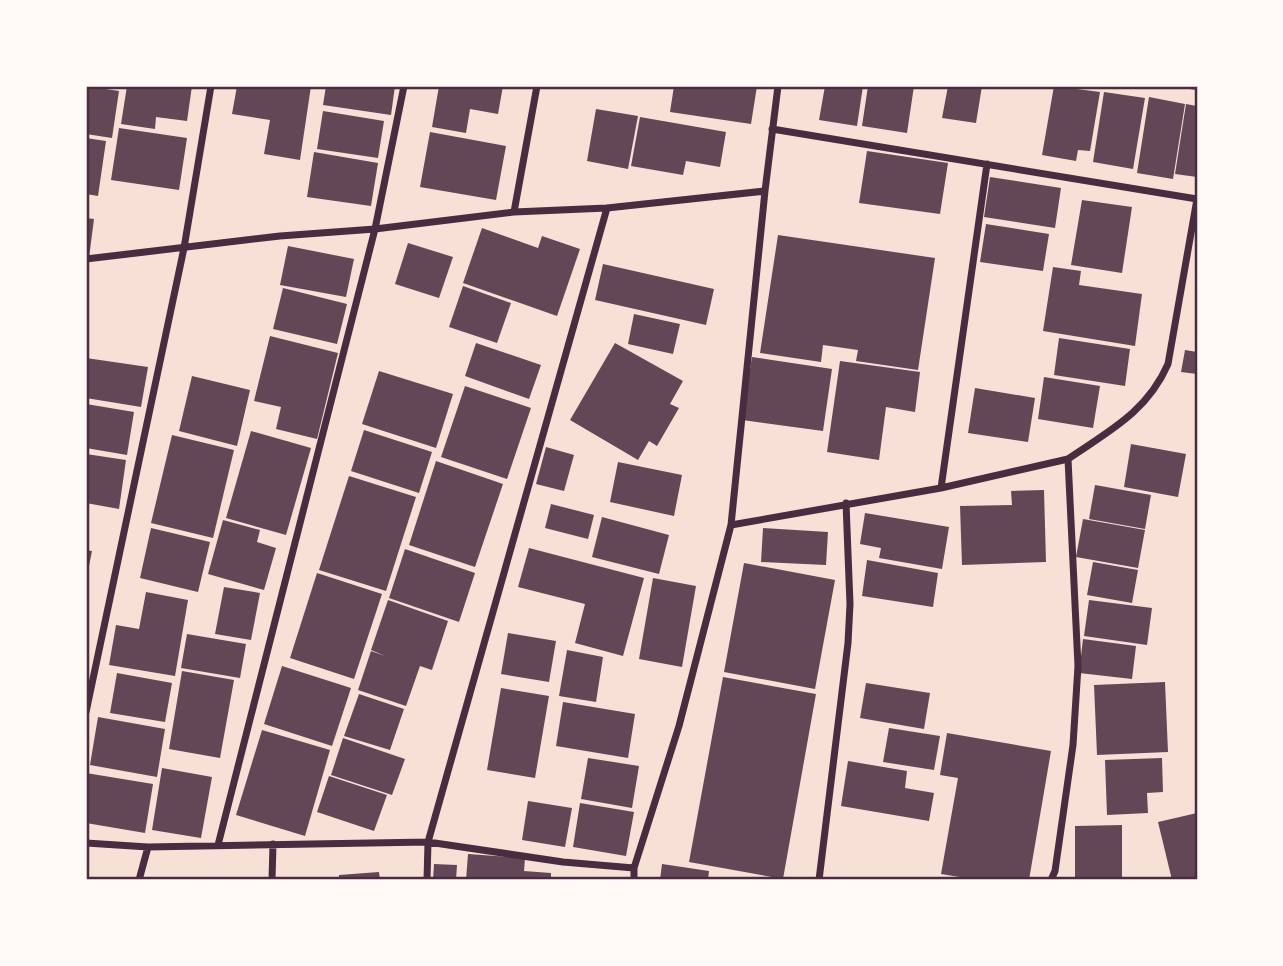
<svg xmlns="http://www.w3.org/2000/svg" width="1283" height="966" font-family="Raleway,sans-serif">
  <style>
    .building { fill: #644757 }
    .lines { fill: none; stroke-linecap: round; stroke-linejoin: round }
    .minor { stroke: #4a2c40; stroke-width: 7 }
    .neatline { fill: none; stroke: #4a2c40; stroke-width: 2.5 }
  </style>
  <rect width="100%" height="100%" fill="#f7e1d7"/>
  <!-- building -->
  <path class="building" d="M86,86L119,91L112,138L86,134Z
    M127,86H192L187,121L156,117L155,129L121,124Z
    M237,86H311L300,160L264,154L270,120L232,114Z
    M326,86H395L391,115L323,105Z
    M439,86H503L498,114L470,109L466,133L432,127Z
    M674,86H757L751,124L670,112Z
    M825,86H863L857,126L819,120Z
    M868,86H914L907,133L862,126Z
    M948,86H982L976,123L942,118Z
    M1054,86L1100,92L1090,151L1078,150L1076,161L1042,155Z
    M1174,86H1197V90L1174,87Z
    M1104,92L1145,98L1133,169L1093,162Z
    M1149,97L1185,104L1173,179L1137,173Z
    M1186,104L1197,106V177L1175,174Z
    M596,109L638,116L628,169L587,161Z
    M323,111L384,121L378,158L317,149Z
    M640,117L726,132L720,167L686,161L683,175L631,166Z
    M119,128L187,138L179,190L111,180Z
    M430,132L506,146L496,200L420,187Z
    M86,138L106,141L98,196L86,194Z
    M867,151L948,163L940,214L859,203Z
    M314,152L378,163L371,206L307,197Z
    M990,177L1061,188L1055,228L984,217Z
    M1082,200L1132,207L1122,273L1071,265Z
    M86,218L94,219L89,258L86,257Z
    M986,224L1049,234L1043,271L980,262Z
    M482,228L538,248L542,236L580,249L557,316L463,283Z
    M778,235L935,258L918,370L856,361L858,350L823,345L821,362L760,353Z
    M408,243L453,257L439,298L395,284Z
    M288,246L354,259L346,297L280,285Z
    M603,264L714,289L706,325L595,300Z
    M1053,267L1081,271L1079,285L1142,294L1135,346L1043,331Z
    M463,286L511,303L497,343L449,327Z
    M283,288L347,304L337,344L273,329Z
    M634,314L680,324L673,354L628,344Z
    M270,336L338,353L317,439L276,429L281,407L254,401Z
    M1059,338L1130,349L1125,386L1054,375Z
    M476,343L541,365L529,399L465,376Z
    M615,343L683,381L670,404L679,408L657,446L649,441L638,460L570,420Z
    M1185,350L1197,352V374L1181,372Z
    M752,357L832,369L823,431L742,420Z
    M86,358L148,367L141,407L86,398Z
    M840,361L920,372L915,412L886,407L879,460L827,452Z
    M379,371L453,394L436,448L362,424Z
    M192,376L250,390L237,446L179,431Z
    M1044,377L1100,386L1093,428L1038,419Z
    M465,386L531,408L507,479L441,457Z
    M975,388L1035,398L1028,442L968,433Z
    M86,404L134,412L127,455L86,448Z
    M364,430L432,452L419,493L351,471Z
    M251,431L311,448L286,535L226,518Z
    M172,435L234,450L213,538L151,523Z
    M1131,444L1186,454L1178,497L1124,487Z
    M546,447L574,455L564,491L536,484Z
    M86,454L126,460L119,509L86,503Z
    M436,461L503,484L475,567L409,545Z
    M618,462L682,475L674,516L610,502Z
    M349,476L416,497L386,591L319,570Z
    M1095,485L1151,495L1145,529L1089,519Z
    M1044,490L1046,562L962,565L960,506L1012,505L1011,491Z
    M551,504L594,515L588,539L545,528Z
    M865,513L949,527L942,569L879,558L881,548L860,544Z
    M602,517L669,535L659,574L592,557Z
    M1083,519L1145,530L1138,568L1076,557Z
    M223,520L260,530L257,542L276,548L264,590L208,574Z
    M151,528L210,542L198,592L140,578Z
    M763,528L828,532L826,565L761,562Z
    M529,548L644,578L623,656L575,643L585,604L518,587Z
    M405,549L475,573L459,622L389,598Z
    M86,550L92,551L87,576H86Z
    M867,560L938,573L933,607L862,596Z
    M1093,562L1138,570L1132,603L1087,595Z
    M744,563L835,580L815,689L724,672Z
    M317,573L382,594L354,679L290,658Z
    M653,578L696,586L682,667L639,659Z
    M224,587L260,593L251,640L215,634Z
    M146,592L188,600L175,676L109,665L116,625L139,629Z
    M388,600L448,621L432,670L420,666L406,706L358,690L371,651L385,656L371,650Z
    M1089,600L1152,608L1147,645L1084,636Z
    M508,633L556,641L549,682L501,674Z
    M187,634L246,644L240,678L181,668Z
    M1083,639L1136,646L1132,679L1079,673Z
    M567,650L603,657L596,702L559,696Z
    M282,666L351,688L332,746L264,724Z
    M182,671L234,680L220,758L169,749Z
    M117,673L172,683L165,722L110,713Z
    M723,677L816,694L783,879L689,862Z
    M1165,682L1168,752L1097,755L1094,685Z
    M866,683L930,693L924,729L860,718Z
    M501,688L549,696L535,778L487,770Z
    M359,694L404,709L390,750L344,736Z
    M563,702L635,714L628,758L556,746Z
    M98,717L165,729L157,777L90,765Z
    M889,728L940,736L934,770L883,762Z
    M262,730L330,750L305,836L236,815Z
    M947,733L1051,751L1029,880H978L941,874L958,778L940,775Z
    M343,738L405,759L392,795L331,775Z
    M588,758L639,766L632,808L581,799Z
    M1162,758L1163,792L1147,793L1148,813L1107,815L1105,760Z
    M848,761L907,771L905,788L934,793L929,821L841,806Z
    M162,768L212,777L201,838L152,830Z
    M86,773L153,784L145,833L86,823Z
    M329,776L387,795L374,831L317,812Z
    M528,801L572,808L565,847L522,840Z
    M580,803L634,812L626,856L573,847Z
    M1197,813V880H1172L1158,822Z
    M1122,825V880H1075V826Z
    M468,854L525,858L524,871L551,873V880H466Z
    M434,864L457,865L456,880H433Z
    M662,864L709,871L708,880H660Z
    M379,872L380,880H339V875Z"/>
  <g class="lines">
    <!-- minor -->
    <path class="minor" d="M772,129L1197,199
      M514,212L537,86
      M86,259L280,236L375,229L514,212L607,208L765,191
      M941,488L987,164
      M731,525L941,488L1068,459
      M86,712L184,248L211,86
      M86,843L148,847L428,842L563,862L634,868
      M218,845L375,229L404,86
      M139,880L148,847
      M272,880L273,844
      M427,880L428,842L607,208
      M634,880V868L679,726L731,525L765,191L778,86
      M819,880L848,643L850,604L846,503
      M1051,880L1055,871L1073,745L1078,666L1068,459C1109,431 1147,412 1168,364L1197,199"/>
  </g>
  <!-- border -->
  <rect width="1283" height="966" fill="none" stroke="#fffaf5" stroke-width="175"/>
  <rect x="88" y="88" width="1108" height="790" class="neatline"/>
</svg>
